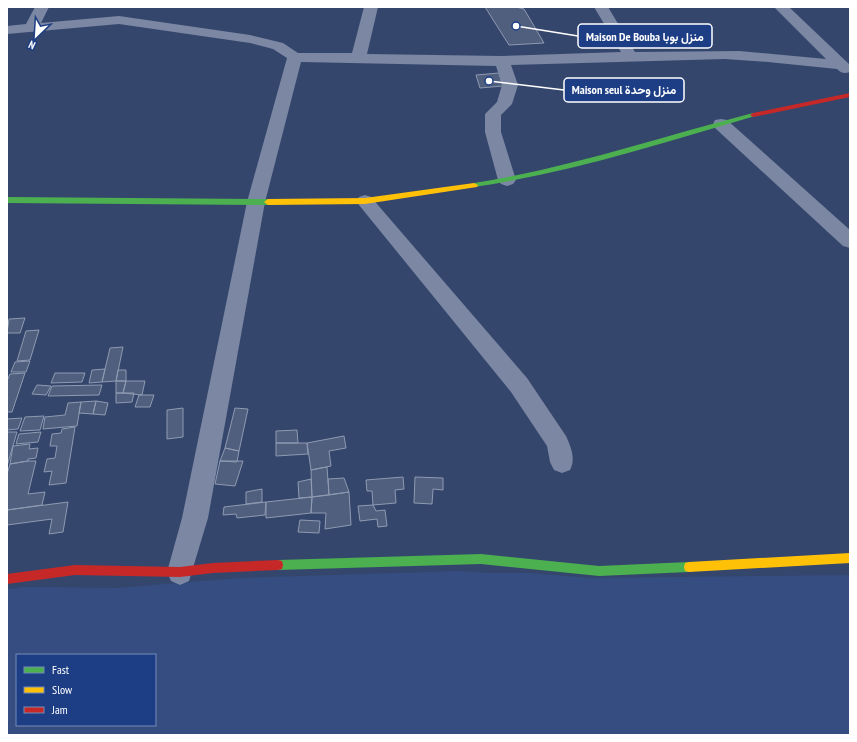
<svg xmlns="http://www.w3.org/2000/svg" width="857" height="742" font-family="'PT Sans Narrow',Vazirmatn,sans-serif">
  <style>
    .water { fill: #354d80; fill-rule: evenodd }
    .building { fill: #505f7e; stroke: #8f9ab1 }
    .lines { fill: none; stroke-linecap: round; stroke-linejoin: round }
    .street { fill: #7b87a3; fill-rule: evenodd }
    .fast { fill: #4caf50; fill-rule: evenodd }
    .slow { fill: #ffc107; fill-rule: evenodd }
    .jam { fill: #c62828; fill-rule: evenodd }
    .leader { fill: none; stroke: #fff; stroke-width: 1.5 }
    .callout-dot { fill: #fff; stroke: #1d3e85; stroke-width: 1.5 }
    .callout { fill: #1d3e85; stroke: #fff; stroke-width: 1.5 }
    .callout-label { font-size: 12px; text-anchor: middle; font-weight: bold; fill: #fff }
  </style>
  <rect width="100%" height="100%" fill="#35466d"/>
  <!-- water -->
  <path class="water" d="M460,571L490,573H529L590,578L850,575V735H7V589L25,587L118,588L239,578ZM17,655H155V725H17Z"/>
  <!-- building -->
  <path class="building" d="M485,7H516L524,9L544,43L509,45Z
    M499,73L503,86L480,88L476,75Z
    M25,318L20,333H7L9,319Z
    M39,330L30,360L17,361L26,331Z
    M123,347L116,381L102,382L110,348Z
    M30,361L26,372H11L15,362Z
    M105,369L102,382L89,383L92,370Z
    M118,370H126V381H116Z
    M25,373L12,412H7V381L10,374Z
    M55,373H85L82,382L51,383Z
    M116,381H126L123,393H116Z
    M126,381H145L142,395L123,393Z
    M37,385L51,386L46,395L32,394Z
    M102,385L99,395L48,396L52,386Z
    M116,393H134L132,402L116,403Z
    M139,395H154L150,407H135Z
    M96,401L93,414L79,413L81,402Z
    M96,401L108,403L105,415L93,414Z
    M81,402L77,426L43,429L45,417L65,415L68,403Z
    M183,408V437L167,439V410Z
    M235,408L248,409L239,451L225,448Z
    M44,416L40,430L20,431L25,417Z
    M22,418L18,429L7,430V419Z
    M75,427L66,483L49,485L52,471L44,472L47,459L55,458L57,446H50L52,434L61,433L62,429Z
    M297,430L298,443H276V431Z
    M7,432H17L7,466Z
    M41,432L38,442L16,444L19,434Z
    M344,436L346,448L329,451L331,466L311,470L307,443Z
    M276,443H307L308,454L276,456Z
    M30,444L29,449L38,448L36,458L28,459V461L10,464L13,446Z
    M225,448L239,451L237,462L220,461Z
    M28,461H36L28,494L45,492L42,505L7,510V474L10,464Z
    M220,461H243L235,486L215,484Z
    M327,467L329,495L312,497L311,470Z
    M403,477L404,489L395,490L396,503L373,505L372,491H367L366,480Z
    M415,477L443,478V490L433,489L432,504L414,503Z
    M344,478L349,492L329,495L328,479Z
    M311,479L312,497L299,498L298,482Z
    M262,489V502L246,504V492Z
    M349,492L351,525L325,529L326,513H311L312,497Z
    M312,497L311,513L266,518V502Z
    M68,502L63,532L49,534L52,519L7,525V510Z
    M266,502L265,515L237,518L236,514L223,515L224,507Z
    M373,505L376,511L385,510L387,526L378,527L377,519L360,521L358,506Z
    M300,520L320,521L319,533L298,532Z"/>
  <g class="lines">
    <!-- street -->
    <path class="street" d="M35,7H49L41,23L119,16L250,35L283,43L298,53H352L364,7H378L367,54L501,56L621,52L594,7H608L635,52L739,51L826,59L774,7H789L850,65V72C844,74 841,73 837,69L768,62L725,59L511,65L518,85L512,104L501,115V132L516,180L513,184L507,186L501,184L498,180L485,132V114L497,102L502,85L496,66L301,62L265,202L208,518L189,581L180,585L171,581L167,572L182,518L247,202L287,58L273,49L250,43L119,24L7,34V26L26,24Z
      M721,119L727,120L850,230V248L843,246L715,128L713,124L715,120Z
      M365,195L371,197L527,378L566,436C571,447 576,459 570,470L562,473L554,470L550,462L547,446L511,392L359,205L356,201L359,197Z"/>
    <!-- fast -->
    <path class="fast" d="M753,113L755,114V116C663,143 569,173 474,187L470,185L474,183C569,168 660,137 753,113Z
      M7,197L268,199L272,202L268,205L7,203Z
      M481,554L599,566L689,562L693,563L694,567L693,571L689,572L599,576L481,564L278,570L274,569L273,565L274,561L278,560Z"/>
    <!-- slow -->
    <path class="slow" d="M474,183L478,185L477,187L365,204L268,205L264,202L268,199L365,198Z
      M850,553V563L689,572L685,571L684,567L685,563L689,562Z"/>
    <!-- jam -->
    <path class="jam" d="M850,93V97L753,117L750,115L753,113Z
      M278,560L282,561L283,565L282,569L278,570L213,573L180,577L75,575L7,584V574L75,565L180,567L213,563Z"/>
  </g>
  <!-- callouts -->
  <path class="leader" d="M516 26L578 36M489 81L564 90"/>
  <g class="callout-dot">
    <circle cx="516" cy="26" r="4"/>
    <circle cx="489" cy="81" r="4"/>
  </g>
  <g class="callout">
    <rect x="578" y="24" width="134" height="24" rx="4"/>
    <rect x="564" y="78" width="120" height="24" rx="4"/>
  </g>
  <g class="callout-label">
    <text x="645" y="41">Maison De Bouba منزل بوبا</text>
    <text x="624" y="94">Maison seul منزل وحدة</text>
  </g>
  <!-- border -->
  <rect width="857" height="742" fill="none" stroke="#ffffff" stroke-width="16"/>
  <!-- legend -->
  <rect x="16" y="654" width="140" height="72" fill="#1d3e85" stroke="#778bb6"/>
  <rect x="24" y="667" width="20" height="6" fill="#4caf50" stroke="#778bb6"/>
  <text x="52" y="674" font-size="12" fill="#ffffff">Fast</text>
  <rect x="24" y="687" width="20" height="6" fill="#ffc107" stroke="#778bb6"/>
  <text x="52" y="694" font-size="12" fill="#ffffff">Slow</text>
  <rect x="24" y="707" width="20" height="6" fill="#c62828" stroke="#778bb6"/>
  <text x="52" y="714" font-size="12" fill="#ffffff">Jam</text>
  <!-- north arrow -->
  <g transform="translate(36 36) rotate(205)" stroke="#1d3e85" stroke-width="3" paint-order="stroke">
  <path d="M0-3L7 15L0 10L-7 15Z" fill="#ffffff"/>
  <text y="-6" font-size="11" font-weight="bold" text-anchor="middle" fill="#ffffff">N</text>
  </g>
</svg>
